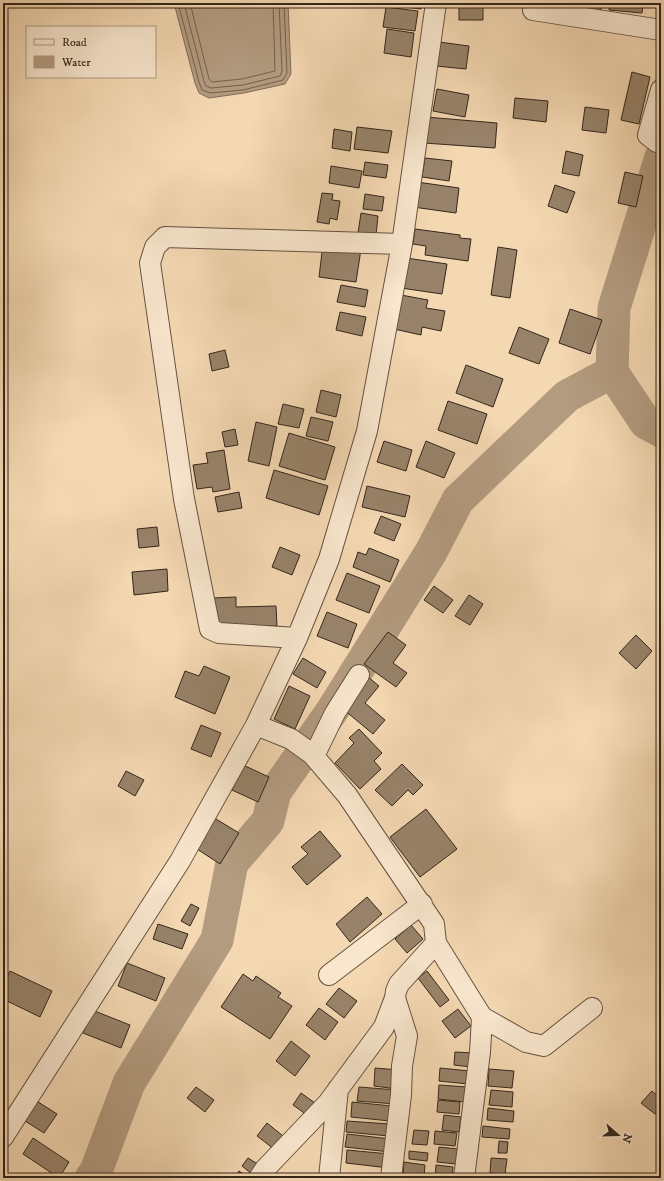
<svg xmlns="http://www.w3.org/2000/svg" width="664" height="1181" font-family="'IM FELL DW Pica',serif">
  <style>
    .water { fill: #b39b7f; stroke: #806c57 }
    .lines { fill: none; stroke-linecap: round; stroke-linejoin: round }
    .shore { stroke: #74604d; stroke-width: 1 }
    .river { stroke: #b39b7f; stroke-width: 33 }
    .building { fill: #98836a; stroke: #34261b }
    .minor-casing { stroke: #645241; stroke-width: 22 }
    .minor { stroke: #f8e6cd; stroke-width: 20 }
  </style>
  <rect width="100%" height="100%" fill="#f4d8b2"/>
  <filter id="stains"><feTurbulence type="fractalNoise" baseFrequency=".005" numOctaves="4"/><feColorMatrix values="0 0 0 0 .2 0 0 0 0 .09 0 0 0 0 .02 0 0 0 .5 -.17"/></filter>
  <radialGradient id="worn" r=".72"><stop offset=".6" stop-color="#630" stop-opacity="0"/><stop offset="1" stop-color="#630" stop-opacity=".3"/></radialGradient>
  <!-- water -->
  <path class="water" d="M174,3H288L291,74L285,84L244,93L209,98L199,93L195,83Z"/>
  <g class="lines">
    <!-- shore -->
    <path class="shore" d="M178,3L199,82L202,90L210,93L243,90L283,80L287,73L284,3
      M184,3L204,81L206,86L211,88L243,85L280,76L282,71L279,3
      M190,3L209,79L212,82L242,79L275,71L273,3"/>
    <!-- river -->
    <path class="river" d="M661,157L614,308L612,372L646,423L661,431
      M91,1178L96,1171L129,1083L217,940L232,863L268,821L275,792L332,711L431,552L458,500L567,396L612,372"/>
  </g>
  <!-- building -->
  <path class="building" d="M398,3H422L421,9L397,6Z
    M459,3H483V20H459Z
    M571,3H602L600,15L570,12Z
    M609,3H643L642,13L609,10Z
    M386,7L418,11L415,31L383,27Z
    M387,29L414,33L411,57L384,53Z
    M439,42L469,46L466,69L436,66Z
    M632,72L650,77L639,124L621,120Z
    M437,89L469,95L465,117L433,111Z
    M515,98L548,101L546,122L513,118Z
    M585,107L609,110L606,133L582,130Z
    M426,117L497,123L495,148L424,143Z
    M357,127L392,131L388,153L354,149Z
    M334,129L352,132L350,151L332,148Z
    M566,151L583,155L579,176L562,173Z
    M425,158L452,161L449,181L422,177Z
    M365,162L388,165L386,178L363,175Z
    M331,166L362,171L359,188L329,183Z
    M625,172L643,176L636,207L618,203Z
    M417,182L459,188L456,213L413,207Z
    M555,185L575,192L567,213L548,206Z
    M322,193L333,194L332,200L340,201L337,220L330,218L329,224L317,222Z
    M365,194L384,197L382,211L363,209Z
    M361,213L378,216L376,235L358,233Z
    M415,229L460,235V238L471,239L468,261L425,255L426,246L413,244Z
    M323,244L361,249L356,282L319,277Z
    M498,247L517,250L510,298L491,295Z
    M406,258L447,264L442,294L401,288Z
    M341,285L368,290L365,307L337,302Z
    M401,295L428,300L426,308L445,311L441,331L422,327L421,335L394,329Z
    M570,309L602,320L590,354L559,343Z
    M340,312L366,317L362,336L336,330Z
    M519,327L549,339L539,364L509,353Z
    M225,350L229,367L212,371L209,354Z
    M466,365L503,379L493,407L456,393Z
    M321,390L341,395L336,417L316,412Z
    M448,401L487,414L477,444L438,430Z
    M283,404L304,409L299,428L278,424Z
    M311,417L333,422L328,441L306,436Z
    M256,422L277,427L269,466L248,461Z
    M235,429L238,445L225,447L222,432Z
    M289,433L335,447L325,480L279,466Z
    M384,441L412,450L406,471L377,462Z
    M426,441L455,453L444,478L416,467Z
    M224,450L230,489L213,492L212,487L197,489L193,465L208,463L206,453Z
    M274,470L328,486L319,515L266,498Z
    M367,486L410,496L405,517L362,507Z
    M239,492L242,508L218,512L215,497Z
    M381,516L401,524L394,541L374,533Z
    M157,527L159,546L139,548L137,529Z
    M280,547L300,555L292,575L272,567Z
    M369,548L399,560L390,582L353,567L358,552L366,555Z
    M167,569L168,591L134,595L132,572Z
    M347,573L380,586L369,613L336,600Z
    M434,586L453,600L443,613L424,600Z
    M469,595L483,604L470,625L455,616Z
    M236,597V607L276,606L277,626L214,628L213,598Z
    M327,612L357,624L348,648L317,636Z
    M388,632L406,645L393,663L407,673L396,687L364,664Z
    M636,635L652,651L636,669L619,653Z
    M303,658L326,672L317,688L293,674Z
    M204,666L230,677L215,714L175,697L185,671L199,676Z
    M368,677L379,686L365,703L385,720L373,734L343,709Z
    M289,686L310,696L295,729L274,719Z
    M201,725L221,733L211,757L191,749Z
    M359,729L382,753L374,761L381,769L360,789L335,763L354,743L349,738Z
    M402,764L423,785L413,795L408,790L392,806L375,790Z
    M243,765L269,777L258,802L232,790Z
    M126,771L144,780L135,796L118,786Z
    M426,809L457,849L420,877L390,837Z
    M211,816L239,833L220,864L197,849L207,833L202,830Z
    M320,831L341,856L307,885L292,867L308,854L301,847Z
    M367,897L382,914L350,942L336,924Z
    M191,904L199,908L190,926L181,921Z
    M158,924L188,934L182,949L153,939Z
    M411,925L423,939L407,953L395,939Z
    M127,963L165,978L156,1001L118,986Z
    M10,971L52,991L40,1017L3,999V986Z
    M427,971L449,1000L440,1007L418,978Z
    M243,974L253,981L256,976L281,993L278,997L292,1006L270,1039L221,1007Z
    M339,988L357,1001L344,1018L326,1004Z
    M319,1008L338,1022L325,1040L306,1025Z
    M458,1009L471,1026L455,1038L442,1021Z
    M92,1010L130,1025L121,1048L83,1033Z
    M291,1041L310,1056L295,1076L276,1061Z
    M455,1052L473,1053L471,1067L454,1065Z
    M375,1068L399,1070L397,1089L374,1086Z
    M440,1068L470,1071L468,1084L439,1081Z
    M489,1069L514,1071L512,1088L488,1086Z
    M439,1085L467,1087L465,1102L438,1099Z
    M196,1087L214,1100L205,1112L187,1098Z
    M359,1087L397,1090L395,1104L357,1101Z
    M491,1090L513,1092L512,1107L489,1105Z
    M652,1091L661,1099V1107L655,1114L641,1103Z
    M301,1093L315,1103L307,1115L293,1105Z
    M35,1100L57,1114L44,1133L22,1119Z
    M438,1100L460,1102L459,1114L437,1112Z
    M352,1102L392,1106L390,1121L351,1117Z
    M488,1108L514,1111L513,1122L487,1120Z
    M444,1115L461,1117L459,1132L442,1130Z
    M347,1121L390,1124L389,1136L346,1132Z
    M267,1123L283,1136L274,1149L257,1136Z
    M483,1126L510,1129L509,1139L482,1137Z
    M414,1130L429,1131L427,1145L412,1144Z
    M435,1131L457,1133L455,1146L434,1144Z
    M347,1134L391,1139L390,1152L345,1147Z
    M33,1138L69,1162L59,1178L23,1154Z
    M499,1141L508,1142L507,1153H498Z
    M439,1147L458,1149L456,1164L437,1162Z
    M347,1150L390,1154L389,1168L346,1163Z
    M409,1151L428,1153L427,1161L409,1159Z
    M248,1158L259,1165L252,1174L242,1166Z
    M491,1158L507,1159L505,1174L490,1173Z
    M404,1162L425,1165L424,1178L403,1176Z
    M436,1165L453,1167L452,1178H435Z
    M239,1171L249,1178H234Z"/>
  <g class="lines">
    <!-- minor casing -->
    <g class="minor-casing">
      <path id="minor" d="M533,10L661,30
        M661,90L648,135L657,142L661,143
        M297,638L219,633L210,629L184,499L150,263L155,247L165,237L402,244
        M256,725L291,739L312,754L347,795L434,924L436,943L399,984L396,991L395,998L384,1027L328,1103L265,1169L259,1178
        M314,756L335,713L359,675
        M436,943L482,1017L480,1052L464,1178
        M329,975L422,904
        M482,1017L526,1042L544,1046L592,1008
        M3,1137L180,861L256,725L297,638L329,559L367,431L402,244L436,3
        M329,1178L338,1089
        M391,1178L401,1095L402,1066L407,1036L395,998"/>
    </g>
    <!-- minor -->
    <use href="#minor" class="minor"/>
  </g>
  <!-- margin -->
  <rect width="664" height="1181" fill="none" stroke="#f4d8b2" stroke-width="16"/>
  <rect x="4" y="4" width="656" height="1173" fill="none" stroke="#34261b" stroke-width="2"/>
  <rect x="8" y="8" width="648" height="1165" fill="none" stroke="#34261b"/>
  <!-- legend -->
  <rect x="26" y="26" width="130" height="52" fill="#f8e6cd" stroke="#aa9986"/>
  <rect x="34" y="39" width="20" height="6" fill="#f8e6cd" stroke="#aa9986"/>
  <text x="62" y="46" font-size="12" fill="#34261b">Road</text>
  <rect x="34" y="56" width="20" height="12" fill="#b39b7f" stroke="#aa9986"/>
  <text x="62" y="66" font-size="12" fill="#34261b">Water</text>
  <!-- north arrow -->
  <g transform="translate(618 1135) rotate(110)" stroke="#f8e6cd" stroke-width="3" paint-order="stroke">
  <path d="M0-3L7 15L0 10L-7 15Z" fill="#34261b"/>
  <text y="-6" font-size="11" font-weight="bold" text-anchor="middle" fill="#34261b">N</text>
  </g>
  <rect width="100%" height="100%" filter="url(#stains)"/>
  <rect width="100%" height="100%" fill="url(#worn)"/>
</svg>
